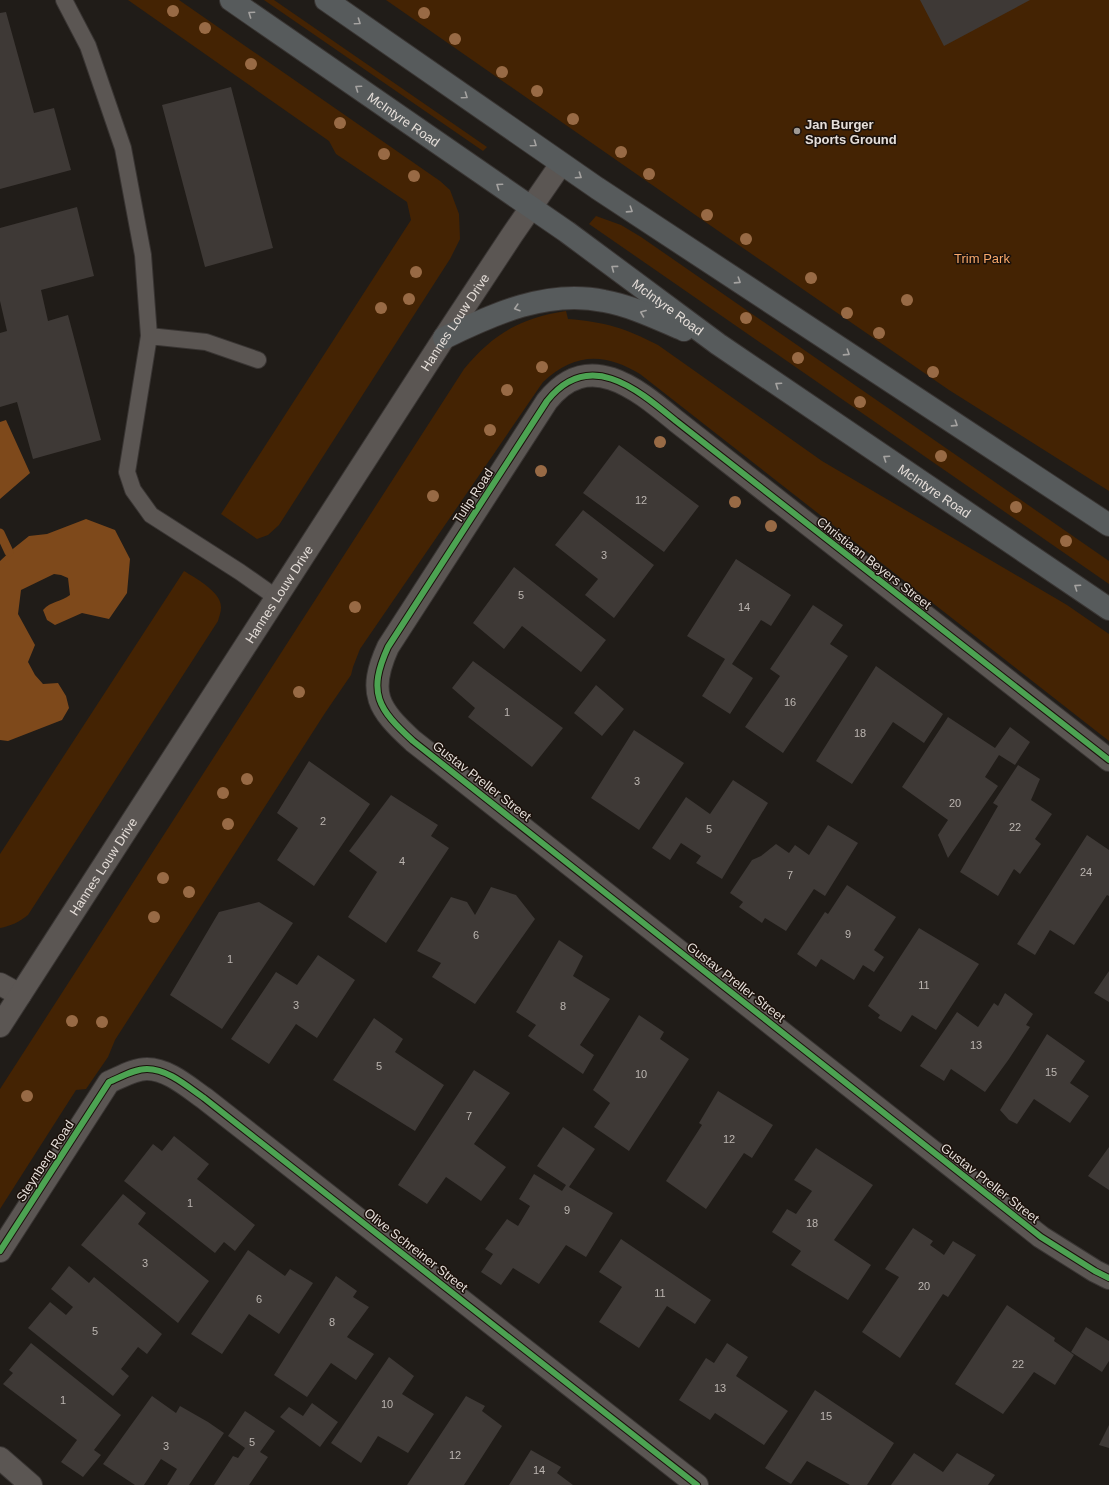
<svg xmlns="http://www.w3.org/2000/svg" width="1109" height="1485" font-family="Arial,sans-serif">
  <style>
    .green { fill: #442303 }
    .water { fill: #7e491b }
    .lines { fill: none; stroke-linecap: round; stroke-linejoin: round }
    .stream { stroke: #7e491b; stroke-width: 9 }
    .building { fill: #3e3936 }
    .service-casing { stroke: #393533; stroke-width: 18 }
    .minor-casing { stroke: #393533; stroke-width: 24 }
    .tertiary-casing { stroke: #393533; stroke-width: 24 }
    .primary-casing { stroke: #393533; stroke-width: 24 }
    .service { stroke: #5b5653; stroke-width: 16 }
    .minor { stroke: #5b5653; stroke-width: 22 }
    .tertiary { stroke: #5b5653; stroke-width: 22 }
    .primary { stroke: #575b5c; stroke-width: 22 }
    .cycleway-casing { stroke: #1b110b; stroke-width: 8 }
    .cycleway { stroke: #4ca352; stroke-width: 6 }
    .tree { fill: #986a45 }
    .oneway { stroke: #a5a3a1 }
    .poi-dot { fill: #a09a95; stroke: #1b110b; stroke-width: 1.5 }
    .labels { text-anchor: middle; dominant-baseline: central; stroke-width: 3; stroke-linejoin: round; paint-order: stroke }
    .number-label { font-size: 11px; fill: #bbb5b0 }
    .street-label { font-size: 13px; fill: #e5ded9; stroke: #1b110b }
    .poi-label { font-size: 13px; font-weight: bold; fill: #e5ded9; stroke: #1b110b; text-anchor: start }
    .park-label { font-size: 13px; fill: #faa96a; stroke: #1b110b }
  </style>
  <rect width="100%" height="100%" fill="#201c18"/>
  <!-- green -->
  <path class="green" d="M128,0H179L440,181L450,190L459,214L460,239L450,259L279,525L268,535L257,539L221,514L411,220L407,202L336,154L329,141Z
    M264,0H274L487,147L483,151Z
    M386,0H1109V491L949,390L727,237Z
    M596,216L621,225L641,237L1109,561V584L589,224Z
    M566,311L568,319C605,322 625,328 658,345L822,461L1067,605L1109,634V741L640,374C604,352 574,353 543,382L360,649L353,667L351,675L325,713L115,1040L108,1057L86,1089L76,1090L0,1209V1089L464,369C493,334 520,318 566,311Z
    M184,571C195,578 222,592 221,608C221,612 219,617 218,621L28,915C19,922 11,926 0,928V854Z"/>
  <!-- water -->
  <path class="water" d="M6,420L30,473L0,499V422Z
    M86,519L115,530L130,559L127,593L109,619L82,613L55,625L47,620L43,610C51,601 61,602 70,595L68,578L61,575L54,574L21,590L18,614L35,645L28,662L35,675L43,684L58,683L66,696L69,708L62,720L8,741L0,740V561L14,548L29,536L47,534Z"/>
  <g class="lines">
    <!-- stream -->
    <path class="stream" d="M0,533L9,552"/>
  </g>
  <!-- building -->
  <path class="building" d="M920,0H1030L944,46Z
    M6,12L34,113L54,108L71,170L0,189V13Z
    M231,87L273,248L205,267L162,105Z
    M77,207L94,276L41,290L48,321L68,315L101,440L33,459L17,402L0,407V333L7,331L0,301V228Z
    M619,445L699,506L664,552L583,493Z
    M583,510L654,565L614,618L585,595L598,579L555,545Z
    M736,559L791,595L771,626L761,620L732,664L753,678L730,714L702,696L725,659L687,636Z
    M514,567L606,640L581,672L522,626L504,649L473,623Z
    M813,605L843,625L830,644L848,656L783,753L745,727L780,676L770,669Z
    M473,661L563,728L532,767L468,717L475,708L452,688Z
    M876,666L943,714L924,743L893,722L852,784L816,761Z
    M596,685L624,709L602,736L574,713Z
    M948,717L995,748L1010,727L1030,742L1015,765L999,755L985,777L998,786L948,858L938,835L948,820L902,787Z
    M634,730L684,763L639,830L591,798Z
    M309,761L370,804L314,886L277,860L298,828L277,813Z
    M1018,765L1040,779L1031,800L1052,814L1035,839L1041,844L1020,874L1014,869L998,896L960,872L998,806L993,803Z
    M733,780L768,803L722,879L696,863L701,856L681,843L670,860L652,848L686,797L710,814Z
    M391,795L438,825L431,836L449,848L386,943L348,917L377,872L349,851Z
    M828,825L858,843L825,896L814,889L786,931L765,918L762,923L739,907L743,902L730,893L752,860L761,856L776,844L789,853L795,845L809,855Z
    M1087,835L1109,850V896L1107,895L1074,945L1050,930L1035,955L1017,944Z
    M847,885L896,917L874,950L884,957L874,972L863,965L854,980L821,959L816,967L797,954L825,912L828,914Z
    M491,887L516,895L535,919L475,1004L432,977L441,963L417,951L451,897L467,902L475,915Z
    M259,902L293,923L222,1029L170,995L219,912Z
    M919,928L979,964L936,1030L912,1015L901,1032L878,1018L880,1015L868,1006Z
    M559,940L583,956L573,976L610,999L580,1045L594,1055L583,1074L528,1036L536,1025L516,1012Z
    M318,955L355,980L317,1038L296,1024L269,1064L231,1039L276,972L297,985Z
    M1109,971V1002L1094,993Z
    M1005,993L1033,1014L1026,1025L1030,1027L1009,1059L985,1092L951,1069L944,1081L920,1066L957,1012L978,1027L994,1003L998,1006Z
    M639,1015L664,1032L660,1039L689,1059L629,1151L594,1127L610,1103L593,1090Z
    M374,1018L403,1039L395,1052L444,1085L415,1131L333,1080Z
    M1047,1034L1085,1061L1070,1083L1089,1096L1070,1123L1034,1099L1017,1124L1009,1120L1000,1110Z
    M474,1070L510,1093L474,1144L506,1167L481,1201L446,1177L427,1204L398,1185Z
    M718,1091L773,1125L752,1158L744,1153L706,1209L666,1181L702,1125L699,1123Z
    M563,1127L595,1149L569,1187L613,1213L586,1257L566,1245L539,1284L513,1268L501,1285L481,1272L493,1254L485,1249L507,1219L518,1226L530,1206L519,1199L534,1174L562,1191L566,1185L537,1166Z
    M174,1136L209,1164L197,1179L255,1225L235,1251L224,1242L215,1253L124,1181L153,1144L162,1151Z
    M1109,1147V1190L1088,1176Z
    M816,1148L873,1185L834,1240L871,1265L848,1300L791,1265L801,1251L772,1232L787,1209L796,1214L812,1191L794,1180Z
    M123,1194L146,1213L138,1224L209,1281L178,1323L81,1245Z
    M913,1228L933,1241L930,1245L944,1255L953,1241L976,1255L948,1297L943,1294L900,1358L862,1332L899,1277L885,1269Z
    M621,1239L711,1300L695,1324L667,1306L639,1348L599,1322L622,1287L599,1272Z
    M248,1250L285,1276L290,1269L313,1283L279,1334L249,1314L222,1354L191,1334Z
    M69,1266L89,1283L94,1277L162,1334L147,1354L138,1347L121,1369L129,1376L113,1396L28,1328L50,1302L66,1315L73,1307L51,1289Z
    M336,1276L357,1291L353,1297L369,1307L347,1337L374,1354L356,1380L331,1363L307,1397L274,1375Z
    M1007,1305L1055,1338L1054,1341L1074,1355L1055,1385L1034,1372L1003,1414L955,1384Z
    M1086,1327L1109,1341V1361L1102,1372L1071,1352Z
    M31,1343L121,1415L94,1450L101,1455L83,1477L61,1462L77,1440L3,1384L13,1373L9,1370Z
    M727,1343L748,1357L736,1376L788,1411L764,1445L715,1413L710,1420L679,1400L706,1358L714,1363Z
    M389,1357L414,1376L402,1394L434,1414L408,1453L378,1436L361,1463L331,1443Z
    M815,1390L894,1443L867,1485H850L807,1461L791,1484L765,1468Z
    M152,1396L176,1413L180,1406L208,1422L224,1433L189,1485H167L177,1469L161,1459L144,1485H135L103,1464Z
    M466,1396L485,1406L482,1411L502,1426L464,1485H407Z
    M312,1403L338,1422L320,1447L280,1417L289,1407L303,1416Z
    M245,1411L275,1431L260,1452L268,1457L249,1485H214L233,1456L238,1458L245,1448L228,1436Z
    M1109,1425V1448L1099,1445Z
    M531,1450L561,1467L557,1473L573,1485H509Z
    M914,1453L943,1472L957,1453L995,1475L988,1485H891Z"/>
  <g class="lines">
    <!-- service casing -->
    <g class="service-casing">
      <path id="service" d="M64,0L88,46L123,148L143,255L149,336L127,472L133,490L151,515L240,572L277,598
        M149,336L206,342L258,360"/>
    </g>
    <!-- minor casing -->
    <g class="minor-casing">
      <path id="minor" d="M1109,760L676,421C637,389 589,348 547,401L388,647C367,693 378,709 413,741L1041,1237L1095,1271L1109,1278
        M0,984L20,995
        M0,1251L109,1082C121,1077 134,1069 147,1069C168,1069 188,1087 204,1098L697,1485
        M0,1458L31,1485"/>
    </g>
    <!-- tertiary casing -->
    <g class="tertiary-casing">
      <g id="tertiary">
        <path id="s1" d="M0,1026L444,338L512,235L561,164"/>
      </g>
    </g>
    <!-- primary casing -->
    <g class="primary-casing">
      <g id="primary">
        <path id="s2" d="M231,0L567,232L718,344L1109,609"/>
        <path d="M326,0L597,188L1109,525"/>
        <path d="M444,338C493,314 548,289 604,301C632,306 658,319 684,330"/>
      </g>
    </g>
    <!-- service -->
    <use href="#service" class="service"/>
    <!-- minor -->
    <use href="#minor" class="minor"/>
    <!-- tertiary -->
    <use href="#tertiary" class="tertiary"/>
    <!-- primary -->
    <use href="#primary" class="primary"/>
    <!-- cycleway casing -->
    <g class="cycleway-casing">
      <path id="cycleway" d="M1109,760L676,421C637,389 589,348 547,401L388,647C367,693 378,709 413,741L1041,1237L1095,1271L1109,1278
        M0,1251L109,1082C121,1077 134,1069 147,1069C168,1069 188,1087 204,1098L697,1485"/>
    </g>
    <!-- cycleway -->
    <use href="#cycleway" class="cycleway"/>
  </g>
  <!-- trees -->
  <g class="tree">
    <circle cx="173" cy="11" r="6"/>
    <circle cx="424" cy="13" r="6"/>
    <circle cx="205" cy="28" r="6"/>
    <circle cx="455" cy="39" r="6"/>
    <circle cx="251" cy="64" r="6"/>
    <circle cx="502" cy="72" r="6"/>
    <circle cx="537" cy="91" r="6"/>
    <circle cx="573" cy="119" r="6"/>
    <circle cx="340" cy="123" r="6"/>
    <circle cx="621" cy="152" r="6"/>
    <circle cx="384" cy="154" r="6"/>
    <circle cx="649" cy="174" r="6"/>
    <circle cx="414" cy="176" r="6"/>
    <circle cx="707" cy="215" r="6"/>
    <circle cx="746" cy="239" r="6"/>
    <circle cx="416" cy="272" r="6"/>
    <circle cx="811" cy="278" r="6"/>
    <circle cx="409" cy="299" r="6"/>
    <circle cx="907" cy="300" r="6"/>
    <circle cx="381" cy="308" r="6"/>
    <circle cx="847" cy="313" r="6"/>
    <circle cx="746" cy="318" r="6"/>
    <circle cx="879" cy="333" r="6"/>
    <circle cx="798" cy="358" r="6"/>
    <circle cx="542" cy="367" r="6"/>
    <circle cx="933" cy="372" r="6"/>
    <circle cx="507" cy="390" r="6"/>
    <circle cx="860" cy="402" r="6"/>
    <circle cx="490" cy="430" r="6"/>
    <circle cx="660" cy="442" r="6"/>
    <circle cx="941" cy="456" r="6"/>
    <circle cx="541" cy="471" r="6"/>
    <circle cx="433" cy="496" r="6"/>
    <circle cx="735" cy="502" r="6"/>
    <circle cx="1016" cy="507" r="6"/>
    <circle cx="771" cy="526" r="6"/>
    <circle cx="1066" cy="541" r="6"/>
    <circle cx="355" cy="607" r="6"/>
    <circle cx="299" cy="692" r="6"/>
    <circle cx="247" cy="779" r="6"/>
    <circle cx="223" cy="793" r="6"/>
    <circle cx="228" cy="824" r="6"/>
    <circle cx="163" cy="878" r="6"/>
    <circle cx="189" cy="892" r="6"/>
    <circle cx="154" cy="917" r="6"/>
    <circle cx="72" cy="1021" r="6"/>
    <circle cx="102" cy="1022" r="6"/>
    <circle cx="27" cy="1096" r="6"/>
  </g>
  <!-- one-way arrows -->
  <defs><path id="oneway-chevron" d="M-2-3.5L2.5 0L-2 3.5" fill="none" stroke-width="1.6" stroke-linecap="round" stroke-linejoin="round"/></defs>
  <g class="oneway">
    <use href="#oneway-chevron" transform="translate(251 14) rotate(-145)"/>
    <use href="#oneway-chevron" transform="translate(358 22) rotate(35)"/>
    <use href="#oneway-chevron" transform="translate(358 88) rotate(-145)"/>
    <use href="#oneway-chevron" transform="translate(465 96) rotate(35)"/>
    <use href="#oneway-chevron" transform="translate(534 144) rotate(35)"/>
    <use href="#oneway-chevron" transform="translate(579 176) rotate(34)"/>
    <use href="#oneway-chevron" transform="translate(499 186) rotate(-145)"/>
    <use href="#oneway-chevron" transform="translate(630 210) rotate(33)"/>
    <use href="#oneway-chevron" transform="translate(614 268) rotate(-143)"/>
    <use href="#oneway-chevron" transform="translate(738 281) rotate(33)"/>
    <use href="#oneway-chevron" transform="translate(517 308) rotate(163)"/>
    <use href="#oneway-chevron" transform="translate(643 313) rotate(-159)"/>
    <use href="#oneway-chevron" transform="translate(847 353) rotate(33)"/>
    <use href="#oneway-chevron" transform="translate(778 385) rotate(-146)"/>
    <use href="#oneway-chevron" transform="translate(955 424) rotate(33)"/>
    <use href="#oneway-chevron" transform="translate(886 458) rotate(-146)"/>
    <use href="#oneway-chevron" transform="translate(1077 587) rotate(-146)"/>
  </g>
  <!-- markers -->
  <circle class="poi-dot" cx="797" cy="131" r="4"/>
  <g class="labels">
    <!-- number labels -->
    <g class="number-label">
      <text x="641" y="500">12</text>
      <text x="604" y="555">3</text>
      <text x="521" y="595">5</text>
      <text x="744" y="607">14</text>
      <text x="790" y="702">16</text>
      <text x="507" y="712">1</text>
      <text x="860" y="733">18</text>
      <text x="637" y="781">3</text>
      <text x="955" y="803">20</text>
      <text x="323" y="821">2</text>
      <text x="1015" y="827">22</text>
      <text x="709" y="829">5</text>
      <text x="402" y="861">4</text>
      <text x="1086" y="872">24</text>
      <text x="790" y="875">7</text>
      <text x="848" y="934">9</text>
      <text x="476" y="935">6</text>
      <text x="230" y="959">1</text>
      <text x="924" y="985">11</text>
      <text x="296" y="1005">3</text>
      <text x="563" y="1006">8</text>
      <text x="976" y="1045">13</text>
      <text x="379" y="1066">5</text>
      <text x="1051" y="1072">15</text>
      <text x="641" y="1074">10</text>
      <text x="469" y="1116">7</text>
      <text x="729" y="1139">12</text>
      <text x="190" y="1203">1</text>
      <text x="567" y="1210">9</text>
      <text x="812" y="1223">18</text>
      <text x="145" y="1263">3</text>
      <text x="924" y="1286">20</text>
      <text x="660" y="1293">11</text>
      <text x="259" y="1299">6</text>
      <text x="332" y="1322">8</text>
      <text x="95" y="1331">5</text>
      <text x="1018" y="1364">22</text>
      <text x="720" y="1388">13</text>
      <text x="63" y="1400">1</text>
      <text x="387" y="1404">10</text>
      <text x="826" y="1416">15</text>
      <text x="252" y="1442">5</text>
      <text x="166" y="1446">3</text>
      <text x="455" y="1455">12</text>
      <text x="539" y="1470">14</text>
    </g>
    <!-- street labels -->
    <g class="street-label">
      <text stroke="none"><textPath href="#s2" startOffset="210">McIntyre Road</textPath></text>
      <text stroke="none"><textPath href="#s2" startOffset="534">McIntyre Road</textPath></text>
      <text stroke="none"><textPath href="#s1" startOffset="838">Hannes Louw Drive</textPath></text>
      <text stroke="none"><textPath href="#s2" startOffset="858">McIntyre Road</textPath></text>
      <text transform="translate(473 496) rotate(-57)">Tulip Road</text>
      <text transform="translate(874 563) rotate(38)">Christiaan Beyers Street</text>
      <text stroke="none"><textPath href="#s1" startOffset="514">Hannes Louw Drive</textPath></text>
      <text transform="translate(482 781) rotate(38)">Gustav Preller Street</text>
      <text stroke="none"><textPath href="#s1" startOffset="190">Hannes Louw Drive</textPath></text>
      <text transform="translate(736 982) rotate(38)">Gustav Preller Street</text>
      <text transform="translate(45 1161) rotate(-57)">Steynberg Road</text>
      <text transform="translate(990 1183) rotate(38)">Gustav Preller Street</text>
      <text transform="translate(416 1250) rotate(38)">Olive Schreiner Street</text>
    </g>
    <!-- poi labels -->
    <g class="poi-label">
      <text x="805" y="124">Jan Burger<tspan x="805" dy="15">Sports Ground</tspan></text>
    </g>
    <!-- park labels -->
    <g class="park-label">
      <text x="982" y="258">Trim Park</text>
    </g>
  </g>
</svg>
